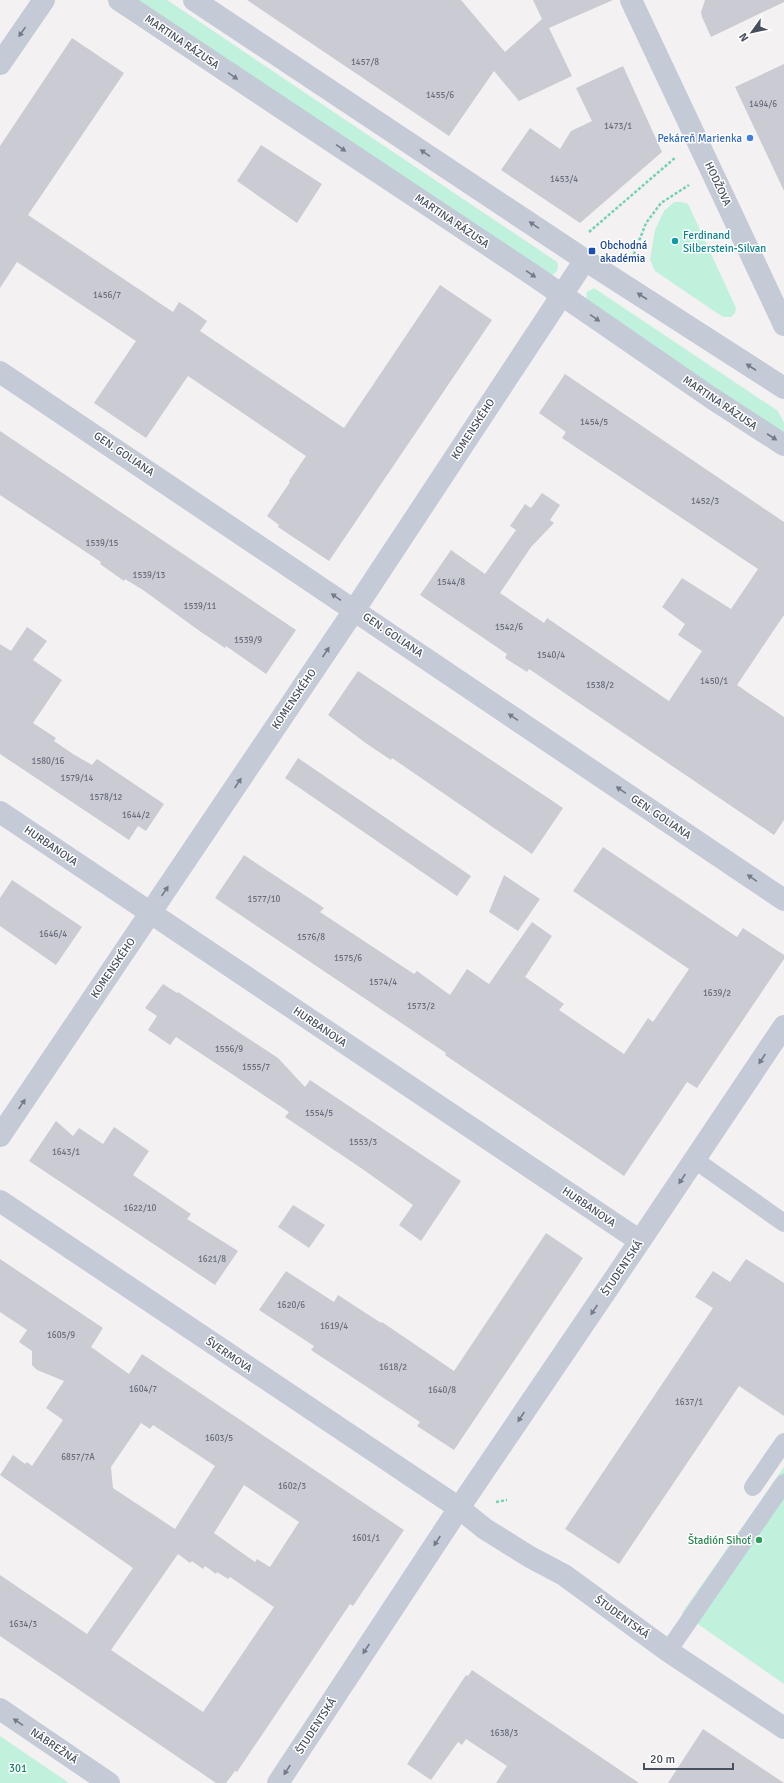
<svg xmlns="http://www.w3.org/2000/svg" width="784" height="1783" font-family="Signika,sans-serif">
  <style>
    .green { fill: #bff1dd }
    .building { fill: #cbccd3; fill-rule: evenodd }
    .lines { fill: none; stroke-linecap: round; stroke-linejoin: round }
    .path { stroke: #75d1b7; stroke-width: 2.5; stroke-dasharray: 3 2; stroke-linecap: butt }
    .lane { stroke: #c4cad6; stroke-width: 18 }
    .street { stroke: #c4cad6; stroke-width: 22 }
    .oneway { fill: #737a89 }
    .shop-dot { fill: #3f7fe0; stroke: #fff; stroke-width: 1.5 }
    .culture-dot { fill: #0f9aa8; stroke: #fff; stroke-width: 1.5 }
    .transit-dot { fill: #1a4fb4; stroke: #fff; stroke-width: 1.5 }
    .leisure-dot { fill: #2e9e5b; stroke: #fff; stroke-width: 1.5 }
    .labels { text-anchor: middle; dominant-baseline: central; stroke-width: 3; stroke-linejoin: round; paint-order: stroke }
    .number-label { font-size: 9px; fill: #696e7c }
    .street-label { font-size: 11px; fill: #484f5f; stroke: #fff }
    .shop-label { font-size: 11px; fill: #366cbe; stroke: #fff; text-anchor: end }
    .culture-label { font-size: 11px; fill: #0d838f; stroke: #fff; text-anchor: start }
    .transit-label { font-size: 11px; fill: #164399; stroke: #fff; text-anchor: start }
    .leisure-label { font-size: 11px; fill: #27864d; stroke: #fff; text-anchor: end }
    .park-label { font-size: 11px; fill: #148565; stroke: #fff }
  </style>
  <rect width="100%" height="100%" fill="#f3f1f1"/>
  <!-- green -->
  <path class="green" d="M136,0H167L557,262C559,268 558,272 552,275Z
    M674,202H681L688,204L736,308L735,313L731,317H723L655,271L650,260L655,230L664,211Z
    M594,288L778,411L784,423V432L782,433L586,300L587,292Z
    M784,1467V1684L682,1613Z
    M0,1736L69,1783H0Z"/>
  <!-- building -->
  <path class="building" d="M247,0H461L505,52L542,19L533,0H613L549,28L572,76L519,101L494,71L449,136Z
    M705,0H784V2L711,37L702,17L701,12Z
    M72,38L124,73L28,215L173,312L179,302L187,307L207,321L200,331L344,428L440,285L492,320L329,561L278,527L279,525L267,516L290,482L289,481L306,456L188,376L146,438L94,403L136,341L17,262L0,288V146Z
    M784,64V191L735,87Z
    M623,66L662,152L580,223L501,170L530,128L560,149L571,131L592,121L576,88Z
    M261,145L322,184L297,223L237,181Z
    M565,374L784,522V615L737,685L784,717V820L774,835L529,669L527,672L505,658L507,654L420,595L451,550L485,574L516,530L510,526L525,504L531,508L542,493L560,505L550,520L554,523L531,547L500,593L544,623L547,618L669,701L702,651L678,635L685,624L662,607L682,578L731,609L758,569L562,438L566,432L539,413Z
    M0,431L296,630L266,674L226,646L225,648L201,632L143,590L125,579L124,581L100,564L101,562L0,495Z
    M27,627L47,641L33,660L62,680L33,723L56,738L54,741L73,754L92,765L97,759L164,804L146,831L138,826L129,840L0,754V644L11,651Z
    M358,671L563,808L532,854L392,758L391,760L367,744L328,715Z
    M298,758L471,876L457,896L285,778Z
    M603,847L737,937L743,928L784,955V959L697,1088L687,1082L624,1176L445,1055L446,1053L215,898L244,855L324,908L320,912L414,974L417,971L450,995L467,969L489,984L532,922L552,936L525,977L564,1004L559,1010L624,1054L648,1018L653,1022L689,969L573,891Z
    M504,875L540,899L518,931L489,912Z
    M12,880L82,927L56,965L0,926V898Z
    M163,984L177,993L178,992L278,1058L305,1087L310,1080L461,1181L421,1241L399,1225L413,1205L361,1168L285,1117L289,1112L176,1037L170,1045L148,1030L157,1016L145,1008Z
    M56,1121L73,1136L79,1128L103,1144L114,1127L149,1151L133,1175L191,1214L187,1219L238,1251L215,1285L29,1161Z
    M293,1205L325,1225L309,1248L278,1227Z
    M546,1233L583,1258L454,1450L417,1426L420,1422L311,1350L314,1346L259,1310L286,1271L334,1302L338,1295L381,1323L382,1322L454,1371Z
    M0,1259L103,1328L91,1347L129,1374L142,1354L404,1530L353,1606L350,1604L237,1772L235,1771L226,1783H216L0,1636V1575L87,1634L133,1568L0,1475L13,1455L25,1464L27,1462L32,1466L63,1420L46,1408L64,1381L37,1370L32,1365V1351L19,1342L27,1330L0,1312ZM141,1423L150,1429L153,1425L215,1466L175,1529L113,1488L111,1467ZM244,1485L299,1522L270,1567L257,1559L255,1562L214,1533ZM178,1554L190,1563L192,1561L203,1569L205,1566L216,1574L217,1572L228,1579L230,1577L274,1607L203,1712L111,1650Z
    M746,1259L784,1283V1416L739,1386L619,1564L565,1529L713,1308L695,1297L713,1271L730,1282Z
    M472,1670L639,1783H496L507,1766L466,1739L462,1745L458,1742L431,1780L407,1764L466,1675L468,1676Z
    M703,1729L784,1783H668Z"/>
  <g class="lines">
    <!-- path -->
    <path class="path" d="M589,232L676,157
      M632,259L646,223L661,203L689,185
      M496,1502L507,1500"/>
    <!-- lane -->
    <path class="lane" d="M695,1160L784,1223
      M753,1487L784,1442
      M668,1651L784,1483"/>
    <!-- street -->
    <path class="street" d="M119,0L533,275L710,397L784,445
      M194,0L585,260L784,388
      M631,0L784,325
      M0,64L44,0
      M0,372L784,900
      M0,812L640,1241
      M0,1136L355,609L585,260
      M0,1201L459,1508L485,1529L530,1557L564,1575L668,1651L784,1728
      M0,1709L109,1783
      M278,1783L459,1508L640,1241L784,1026"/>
  </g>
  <!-- one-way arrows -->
  <defs><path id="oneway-solid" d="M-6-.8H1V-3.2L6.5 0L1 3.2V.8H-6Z"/></defs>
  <g class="oneway">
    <use href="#oneway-solid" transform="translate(22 32) rotate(125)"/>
    <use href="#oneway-solid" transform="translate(233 76) rotate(34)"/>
    <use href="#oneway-solid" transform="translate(341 148) rotate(34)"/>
    <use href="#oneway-solid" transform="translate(425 153) rotate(-146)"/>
    <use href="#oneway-solid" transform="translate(534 225) rotate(-146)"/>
    <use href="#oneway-solid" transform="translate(531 274) rotate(34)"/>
    <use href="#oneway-solid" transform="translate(642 296) rotate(-147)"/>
    <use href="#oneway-solid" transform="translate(595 318) rotate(35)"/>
    <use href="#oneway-solid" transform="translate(751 367) rotate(-147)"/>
    <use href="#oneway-solid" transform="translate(772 437) rotate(33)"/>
    <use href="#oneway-solid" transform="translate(336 597) rotate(-146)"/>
    <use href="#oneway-solid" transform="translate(326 652) rotate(-56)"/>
    <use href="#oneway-solid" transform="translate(513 717) rotate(-146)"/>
    <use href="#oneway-solid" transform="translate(238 783) rotate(-56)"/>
    <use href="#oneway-solid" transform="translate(621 790) rotate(-146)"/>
    <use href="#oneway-solid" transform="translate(752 878) rotate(-146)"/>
    <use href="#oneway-solid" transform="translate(165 891) rotate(-56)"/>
    <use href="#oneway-solid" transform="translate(762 1059) rotate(124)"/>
    <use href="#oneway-solid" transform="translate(22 1104) rotate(-56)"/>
    <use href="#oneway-solid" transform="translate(682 1179) rotate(124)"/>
    <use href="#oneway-solid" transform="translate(594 1310) rotate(124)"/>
    <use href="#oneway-solid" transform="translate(521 1417) rotate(124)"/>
    <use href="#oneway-solid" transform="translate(437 1541) rotate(123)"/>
    <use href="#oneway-solid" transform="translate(366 1649) rotate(123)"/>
    <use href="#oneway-solid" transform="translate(18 1722) rotate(-146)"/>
    <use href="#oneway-solid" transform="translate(287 1770) rotate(123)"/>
  </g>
  <!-- markers -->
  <circle class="shop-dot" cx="750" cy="138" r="4"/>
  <circle class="culture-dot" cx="675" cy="241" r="4"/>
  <rect class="transit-dot" x="588" y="247" width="8" height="8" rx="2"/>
  <circle class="leisure-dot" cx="759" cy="1540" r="4"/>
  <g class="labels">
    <!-- number labels -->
    <g class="number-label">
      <text x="365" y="62">1457/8</text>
      <text x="440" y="95">1455/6</text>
      <text x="763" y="104">1494/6</text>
      <text x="618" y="126">1473/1</text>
      <text x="564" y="179">1453/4</text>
      <text x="107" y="295">1456/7</text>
      <text x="594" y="422">1454/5</text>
      <text x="705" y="501">1452/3</text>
      <text x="102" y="543">1539/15</text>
      <text x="149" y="575">1539/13</text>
      <text x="451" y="582">1544/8</text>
      <text x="200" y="606">1539/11</text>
      <text x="509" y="627">1542/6</text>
      <text x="248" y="640">1539/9</text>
      <text x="551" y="655">1540/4</text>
      <text x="714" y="681">1450/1</text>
      <text x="600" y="685">1538/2</text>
      <text x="48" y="761">1580/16</text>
      <text x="77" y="778">1579/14</text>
      <text x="106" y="797">1578/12</text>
      <text x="136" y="815">1644/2</text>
      <text x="264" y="899">1577/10</text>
      <text x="53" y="934">1646/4</text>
      <text x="311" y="937">1576/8</text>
      <text x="348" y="958">1575/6</text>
      <text x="383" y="982">1574/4</text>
      <text x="717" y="993">1639/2</text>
      <text x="421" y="1006">1573/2</text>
      <text x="229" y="1049">1556/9</text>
      <text x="256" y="1067">1555/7</text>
      <text x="319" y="1113">1554/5</text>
      <text x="363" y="1142">1553/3</text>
      <text x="66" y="1152">1643/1</text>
      <text x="140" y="1208">1622/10</text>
      <text x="212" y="1259">1621/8</text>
      <text x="291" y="1305">1620/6</text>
      <text x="334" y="1326">1619/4</text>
      <text x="61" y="1335">1605/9</text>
      <text x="393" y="1367">1618/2</text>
      <text x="143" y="1389">1604/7</text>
      <text x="442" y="1390">1640/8</text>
      <text x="689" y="1402">1637/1</text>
      <text x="219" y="1438">1603/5</text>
      <text x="78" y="1457">6857/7A</text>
      <text x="292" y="1486">1602/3</text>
      <text x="366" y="1538">1601/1</text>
      <text x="23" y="1624">1634/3</text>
      <text x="504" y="1733">1638/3</text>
    </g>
    <!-- street labels -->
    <g class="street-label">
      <text transform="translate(182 42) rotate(34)">MARTINA RÁZUSA</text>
      <text transform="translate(718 184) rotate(65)">HODŽOVA</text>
      <text transform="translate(452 221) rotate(34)">MARTINA RÁZUSA</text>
      <text transform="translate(720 403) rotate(34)">MARTINA RÁZUSA</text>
      <text transform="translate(473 429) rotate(-57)">KOMENSKÉHO</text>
      <text transform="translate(124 454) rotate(34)">GEN. GOLIANA</text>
      <text transform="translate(393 635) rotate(34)">GEN. GOLIANA</text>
      <text transform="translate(294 699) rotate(-56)">KOMENSKÉHO</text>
      <text transform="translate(661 817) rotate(34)">GEN. GOLIANA</text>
      <text transform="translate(51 846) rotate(34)">HURBANOVA</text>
      <text transform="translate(113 968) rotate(-56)">KOMENSKÉHO</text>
      <text transform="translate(320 1027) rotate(34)">HURBANOVA</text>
      <text transform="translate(589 1207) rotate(34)">HURBANOVA</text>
      <text transform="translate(622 1268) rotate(-56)">ŠTUDENTSKÁ</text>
      <text transform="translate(229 1355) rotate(34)">ŠVERMOVA</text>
      <text transform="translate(622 1617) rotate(36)">ŠTUDENTSKÁ</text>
      <text transform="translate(316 1726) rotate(-57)">ŠTUDENTSKÁ</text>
      <text transform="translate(54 1746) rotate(34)">NÁBREŽNÁ</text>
    </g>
    <!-- shop labels -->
    <g class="shop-label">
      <text x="742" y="138">Pekáreň Marienka</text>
    </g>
    <!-- culture labels -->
    <g class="culture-label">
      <text x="683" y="235">Ferdinand<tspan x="683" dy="13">Silberstein-Silvan</tspan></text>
    </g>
    <!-- transit labels -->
    <g class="transit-label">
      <text x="600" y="245">Obchodná<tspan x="600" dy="13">akadémia</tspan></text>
    </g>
    <!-- leisure labels -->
    <g class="leisure-label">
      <text x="751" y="1540">Štadión Sihoť</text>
    </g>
    <!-- park labels -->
    <g class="park-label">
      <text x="18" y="1768">301</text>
    </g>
  </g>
  <!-- north arrow -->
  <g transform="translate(752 32) rotate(237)" stroke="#ffffff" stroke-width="3" paint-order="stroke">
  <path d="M0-3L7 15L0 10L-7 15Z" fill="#484f5f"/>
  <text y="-6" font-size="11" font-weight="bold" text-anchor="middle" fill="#484f5f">N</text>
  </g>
  <!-- scale -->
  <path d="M644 1763v6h89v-6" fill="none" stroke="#484f5f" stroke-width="2"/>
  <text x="650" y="1763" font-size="12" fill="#484f5f" stroke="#ffffff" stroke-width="3" paint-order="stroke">20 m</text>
</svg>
